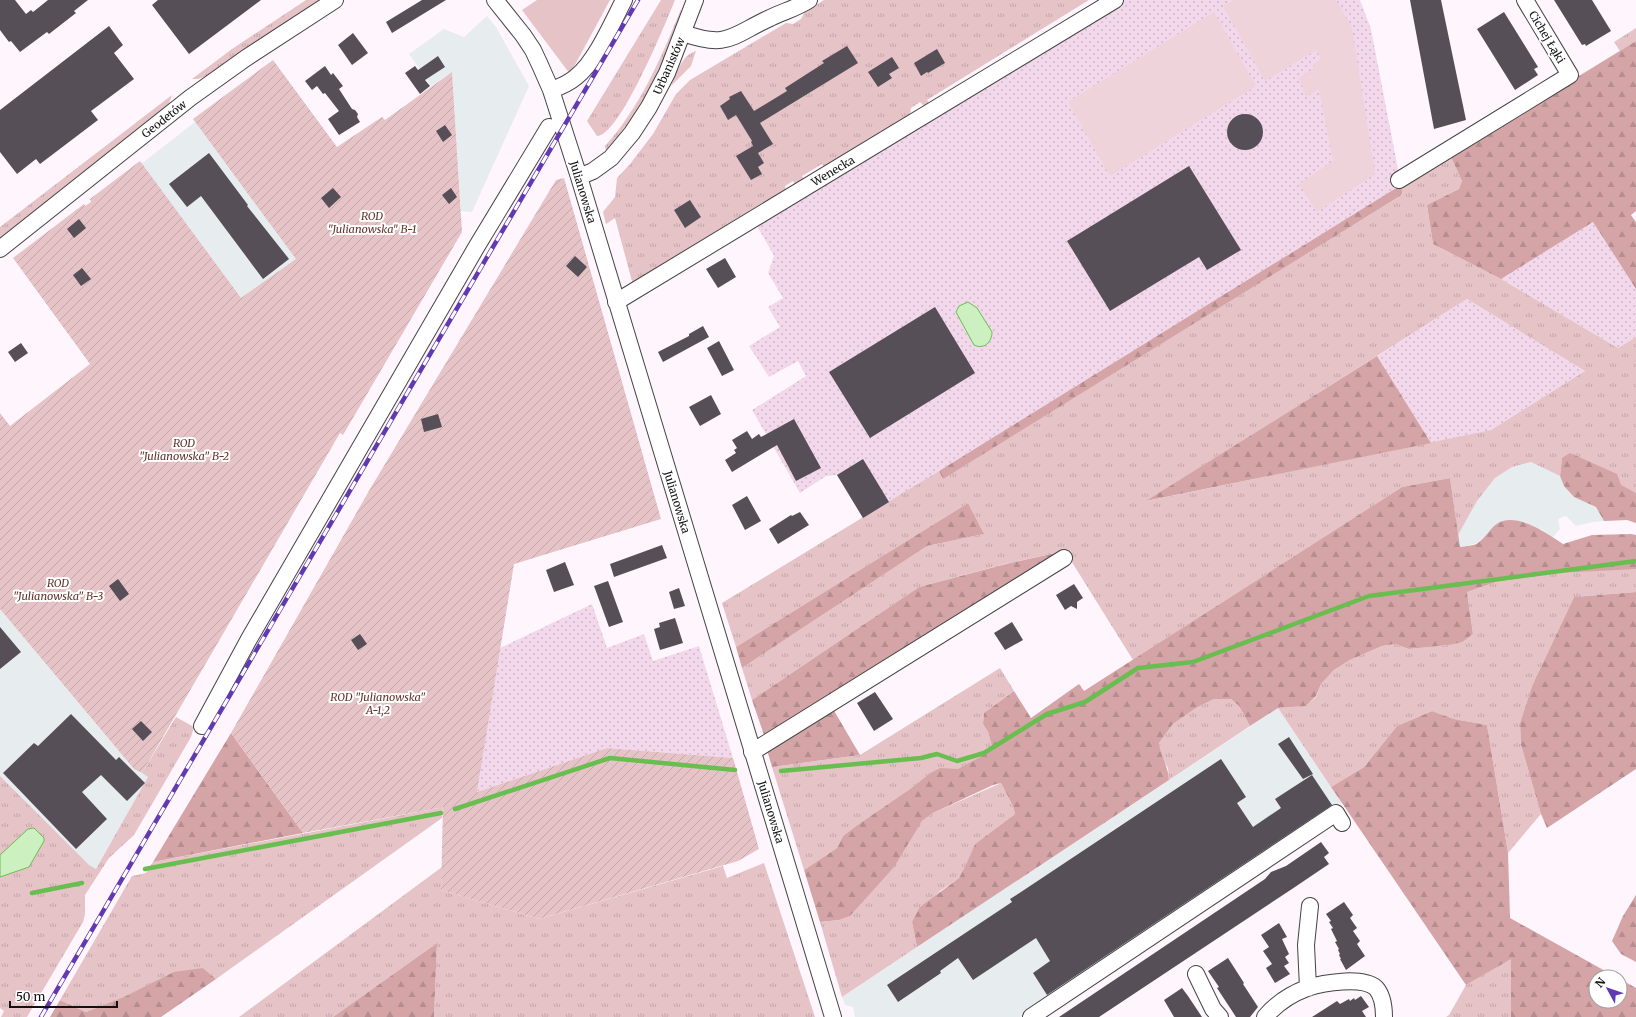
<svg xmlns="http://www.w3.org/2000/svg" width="1636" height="1017" font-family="Merriweather,serif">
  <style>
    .industrial { fill: #e7ecee }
    .farmland { fill: url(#farmland-dots) }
    .grass { fill: url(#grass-tufts); fill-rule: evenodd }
    .forest { fill: url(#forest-firs) }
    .park { fill: #e5c3c7 }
    .garden { fill: url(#garden-furrows) }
    .pitch { fill: #eed3da }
    .water { fill: #ccf0c0; stroke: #69be50 }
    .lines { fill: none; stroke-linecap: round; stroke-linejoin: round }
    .stream { stroke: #69be50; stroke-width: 4.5 }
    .building { fill: #564f58 }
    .minor-casing { stroke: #444; stroke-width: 18 }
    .minor { stroke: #fff; stroke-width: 16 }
    .rail-casing { stroke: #6139b1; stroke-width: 4.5 }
    .rail { stroke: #fff; stroke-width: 3; stroke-dasharray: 9; stroke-linecap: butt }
    .labels { text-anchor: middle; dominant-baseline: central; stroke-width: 4; stroke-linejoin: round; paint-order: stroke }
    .street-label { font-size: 11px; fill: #111; stroke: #fff }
    .park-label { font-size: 11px; font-style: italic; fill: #623228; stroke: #fff }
  </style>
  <defs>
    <pattern id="farmland-dots" width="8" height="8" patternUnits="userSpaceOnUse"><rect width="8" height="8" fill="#f2d8ea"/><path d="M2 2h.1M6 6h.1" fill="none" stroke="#ceb8c8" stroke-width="1.8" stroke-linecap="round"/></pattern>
    <pattern id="grass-tufts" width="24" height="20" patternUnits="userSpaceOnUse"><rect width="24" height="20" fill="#e5c3c7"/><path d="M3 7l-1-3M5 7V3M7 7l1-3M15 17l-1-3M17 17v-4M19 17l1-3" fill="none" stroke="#c3a6aa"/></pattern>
    <pattern id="forest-firs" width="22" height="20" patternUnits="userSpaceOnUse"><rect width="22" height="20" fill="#d4a4a7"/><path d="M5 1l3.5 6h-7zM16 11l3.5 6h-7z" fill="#b58c8f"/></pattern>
    <pattern id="garden-furrows" width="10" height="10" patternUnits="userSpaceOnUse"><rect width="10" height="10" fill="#e5c3c7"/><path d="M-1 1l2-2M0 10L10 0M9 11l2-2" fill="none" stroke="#c3a6aa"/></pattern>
  </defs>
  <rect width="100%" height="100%" fill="#fef6fc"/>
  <!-- industrial -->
  <path class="industrial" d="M487,16L496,27L529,86L472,212L461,211L452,72L431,86L409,54L444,29L464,37Z
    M195,122L297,259L241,299L141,164Z
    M1531,462L1560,476L1564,486L1574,497L1596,507L1604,521L1593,522L1576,526L1566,516L1558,519L1560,529L1553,537L1541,529L1489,531L1478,543L1460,547L1458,535L1477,501L1495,478L1512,467Z
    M0,609L134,769L149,777L96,869L89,866L0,776Z
    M1278,708L1342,803L1020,1017H855L853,1007L845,1005L842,997Z"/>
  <!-- farmland -->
  <path class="farmland" d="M1122,0H1360L1371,29L1401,185L863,518L837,475L826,476L800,493L752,410L806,376L798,361L769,377L749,346L780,327L768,307L783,298L768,273L774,256L756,224Z
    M1593,222L1636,289V337L1618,348L1501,279Z
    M1467,299L1585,371L1491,430L1431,443L1377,356Z
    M592,604L607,648L644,634L653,661L699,646L733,758L607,748L477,792L500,648Z"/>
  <!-- grass -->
  <path class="grass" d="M306,0H323L205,79L204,77L198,79H192L232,49Z
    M661,0H675C666,22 620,136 597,136L587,121Z
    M824,0H1089L927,100L929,103L924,106L920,102L911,108L910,115L825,167L822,164L802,176L804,180L795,185L793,181L785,186L786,191L633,285L615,218L606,224L603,212L615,197L617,178L630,164L653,134L676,94L690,80L786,23L793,24L801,19L804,13Z
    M681,9C681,14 677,25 674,31C660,76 637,115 606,151L605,146C641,106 661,58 681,9Z
    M1636,28V41L1620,51L1614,42Z
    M696,51L691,66L671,86C677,74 681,55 696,51Z
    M172,95L168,106L0,240V227Z
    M1450,155L1462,181L1459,189L1427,205L1433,244L1501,279L1618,348L1636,337V493L1562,458L1560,476L1531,462L1512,467L1495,478L1477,501L1458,535L1450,478L1402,487L1133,660L1065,551L1005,564L919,587L752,700L742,668L927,546L984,534L968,503L736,647L722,603L939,471L943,478L1400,196L1401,185ZM1467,299L1585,371L1491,430L1147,501Z
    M1636,566V592L1574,597L1532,686L1520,723L1521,745L1541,814L1508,853L1487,725L1454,719L1432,711L1397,726L1364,767L1331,787L1278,708L1306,706L1316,697L1321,684L1334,670L1350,660L1382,646L1395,644L1409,649L1449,645L1473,634L1467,592L1496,582L1559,573L1636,568Z
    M1000,668L1014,691L984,713L983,724L988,732L993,750L958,770L929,774L910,789L856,826L843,836L837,848L804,870L772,767L860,755Z
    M1214,699H1231L1239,706L1250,726L1169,780L1168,768L1161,756L1159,743L1173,724L1196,708Z
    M176,717L194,727L191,737L134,835L109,858L85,895V914L83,922L27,1017H1L4,1011L0,1008V776L89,865L96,869L148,777L142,773Z
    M1001,783L1013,806L1015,814L975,844L967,865L959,878L940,891L912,922L917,947L842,997L820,922L839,920L850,916L877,885L922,821L933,813Z
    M443,805L442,818L216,979L203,968L86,1012L60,1000L132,876L146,873L153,862L439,808Z
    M764,863L815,1017H434L437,943L333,1017H239L442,867L441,890L539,919L723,866L727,878Z
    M1512,958L1511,1017H1446L1449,1015L1466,985Z"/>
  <!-- forest -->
  <path class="forest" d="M1636,41V211L1631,215L1636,222V289L1593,222L1501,279L1433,244L1427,205L1459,189L1462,181L1450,155Z
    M1401,185L1402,192L1400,196L943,479L939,471Z
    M1377,356L1431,443L1146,501Z
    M1570,453L1617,474L1621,485L1636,493V523L1627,520L1604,521L1596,507L1574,497L1564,486L1560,476L1562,458Z
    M1450,478L1460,547C1465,546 1474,546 1478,543C1486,537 1490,528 1498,523C1517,512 1548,534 1563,544L1592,535L1631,534L1636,535V569L1559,573L1496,582L1467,592L1473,634L1462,642L1449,645L1409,649L1395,644L1382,646L1350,660L1334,670L1321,684L1316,696L1306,706L1278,708L1250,726L1239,706L1231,699H1214L1196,708L1173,724L1159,743C1161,758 1168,765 1169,780L917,947L912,922L920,907L959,878L966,865L975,844L1015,814L1013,806L1001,783L993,785L933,813L922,821L894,867L850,916L839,920L820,922L804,870L837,848L843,836L856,826L910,789L929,774L940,768L958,769L993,750L988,732L983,724L984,713L1014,691L1031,718L1079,684L1084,691L1402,487Z
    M968,503L984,534L927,546L742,668L736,647Z
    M1065,551L765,738L752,700L919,587L1006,564Z
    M1636,592V769L1547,828L1541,814L1521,745L1520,723L1532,686L1574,597Z
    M833,709L860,755L772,767L767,750Z
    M1432,711L1454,719L1487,725L1508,853L1510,918L1616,977H1596V1001H1620V979L1636,988V1017H1511V959L1466,985L1342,803L1331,787L1364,767L1397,726Z
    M231,733L303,833L153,862Z
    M1636,895V962L1621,954L1612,941L1623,916Z
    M437,943L434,1017H333Z
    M203,968L216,979L161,1017H50L60,1000L86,1012L124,997L174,972Z"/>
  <!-- park -->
  <path class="park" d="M537,0H610L570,74L522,10Z"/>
  <!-- garden -->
  <path class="garden" d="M273,60L337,147L382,117L385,120L452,72L462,232L343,435L340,433L142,773L134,769L0,609V413L10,426L90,364L13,258L84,204L85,206L91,202L90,199L140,161L241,298L296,259L193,119Z
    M564,178L661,519L514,564L477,792L607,748L733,758L759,849L738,861L539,919L441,890L443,806L439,808L303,833L231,733L370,489L556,180Z"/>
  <!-- pitch -->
  <path class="pitch" d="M1234,0H1336L1352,28L1375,174L1317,212L1299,184L1333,161L1319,89L1306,97L1299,78L1314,68L1313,64L1321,59L1316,50L1265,81L1223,6Z
    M1214,12L1256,86L1110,176L1068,102Z"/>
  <!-- water -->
  <path class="water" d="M968,302L977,308L992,332C992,342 984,350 974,345L956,312L959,306Z
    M34,828L44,838V841L29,867L0,877V855L28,829Z"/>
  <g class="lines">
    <!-- stream -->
    <path class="stream" d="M781,771L921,758L937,754L957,761L984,753L1047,714L1085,702L1138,668L1193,662L1369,596L1636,561
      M455,809L610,758L735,770
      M145,869L441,813
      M32,893L82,883"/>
  </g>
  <!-- building -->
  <path class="building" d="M0,0H15L26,14L31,10L33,12L48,0H88L74,11L76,13L49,34L47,32L20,52L11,41L9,42L0,30Z
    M158,0H261L189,54L152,5Z
    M422,0H446L392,33L386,22Z
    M1410,0H1441L1466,120L1434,129Z
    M1554,0H1592L1611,31L1586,46L1585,44L1582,45Z
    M1504,12L1538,67L1534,69L1538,75L1515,90L1477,29Z
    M109,26L123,45L114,53L134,79L91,111L98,120L40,164L36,159L17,174L0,152V110Z
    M353,33L368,53L352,65L338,45Z
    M847,46L858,63L760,123L773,144L758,153L764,163L758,167L762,174L751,180L736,156L753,146L751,142L752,141L736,115L728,120L720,106L730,99L729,97L741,91L754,111L787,91L785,88L824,63L822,61Z
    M937,49L945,63L928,73L927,72L921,76L914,63Z
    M438,56L445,67L425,80L430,86L420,94L405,73L415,66L418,70Z
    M892,57L899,68L889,74L892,78L878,87L868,72Z
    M325,66L331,75L333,73L343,86L339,89L352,109L355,110L358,114L357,117L360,122L339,135L328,119L339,111L325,93L323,94L317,86L312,90L305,81Z
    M1227 132a18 18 0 1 1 36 0a18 18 0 1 1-36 0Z
    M445,125L452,135L443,142L436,131Z
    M209,153L248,205L247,206L289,259L263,279L201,196L187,207L169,184Z
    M1189,166L1241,250L1207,270L1199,257L1110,311L1067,241Z
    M333,188L341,197L329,208L321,198Z
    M451,188L457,197L449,204L442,195Z
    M690,200L701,217L685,228L674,210Z
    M79,219L86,228L74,238L67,229Z
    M575,256L587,267L578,277L566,266Z
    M725,258L736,277L718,288L706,269Z
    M82,268L91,279L81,286L73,275Z
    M935,307L975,373L870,438L829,372Z
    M703,326L709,337L663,362L658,352L689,336V334Z
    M719,341L734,370L722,376L707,348Z
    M21,343L28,353L15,362L8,352Z
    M711,395L721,414L700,426L689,407Z
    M438,414L442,427L424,432L421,419Z
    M794,419L821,468L796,481L777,445L732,472L725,460L736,453L734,450L737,448L732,440L747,431L752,439L759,434L761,437Z
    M863,459L889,502L863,518L837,475Z
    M747,496L761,521L745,530L732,505Z
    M800,512L809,525L778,544L769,529L791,515L792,516Z
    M662,545L667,558L614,577L610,564Z
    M565,562L574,585L554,592L546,570Z
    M118,579L129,594L120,601L109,586Z
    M608,581L623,622L609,627L594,586Z
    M1074,584L1083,598L1077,602V609L1071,606L1065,610L1056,595Z
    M679,588L685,606L674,609L669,592Z
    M675,618L683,643L660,650L654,629L660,627L659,623Z
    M1012,622L1023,640L1005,650L994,633Z
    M0,627L21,652L0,669Z
    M360,634L367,644L358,650L351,640Z
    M875,692L893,719L874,731L857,703Z
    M71,714L116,760L119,757L145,783L127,801L101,775L82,792L107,819L76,849L3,773L34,743L38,746Z
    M141,721L152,732L143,741L132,729Z
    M1289,737L1313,774L1303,779L1278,744Z
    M1221,759L1246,797L1237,803L1253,827L1281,808L1275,799L1312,775L1332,805L1047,995L1033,973L1050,961L1036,938L973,980L958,958L940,971L941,973L898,1002L887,985L1012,902L1010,899L1021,892Z
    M1321,842L1329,853L1324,857L1329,864L1292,889L1099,1017H1059L1265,879L1271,872L1286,866Z
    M1344,902L1353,915L1350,918L1357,928L1353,931L1360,941L1357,944L1365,956L1346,970L1340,959H1341L1339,955L1340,954L1338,950L1339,949L1335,942L1337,941L1331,929L1333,928L1329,922L1331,921L1326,914Z
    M1279,923L1287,937L1282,939L1289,954L1285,957L1289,963L1284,966L1290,974L1275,983L1266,968L1272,964L1263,951L1269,947L1261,935Z
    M1228,958L1244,983L1243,984L1258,1007L1250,1017H1236L1217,988L1219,987L1208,971Z
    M1182,988L1188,996L1202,1017H1174L1164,1000Z
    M1361,996L1369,1007L1362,1011L1366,1017H1312L1337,1001L1340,1004L1349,999L1350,1001L1354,998L1355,1000Z"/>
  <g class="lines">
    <!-- minor casing -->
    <g class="minor-casing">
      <path id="minor" d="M495,0L523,35L533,50L540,65L551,90L579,177L833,1017
        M683,33C728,49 731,36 770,18C784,11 795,9 809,0
        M551,90C560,87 569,83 576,77C596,61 612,23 624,0
        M579,177L593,171L611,158L632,133L649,107L667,73L695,0
        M1399,180L1570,75L1525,0
        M0,249L190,98L246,58L335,0
        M616,302L1115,0
        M202,726L249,639L477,246L549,127
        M752,752L1064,558
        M1196,974L1213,1009L1220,1017
        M1308,988L1306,945L1310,906
        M1031,1017L1336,813L1342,823
        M1265,1017C1276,1004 1291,994 1307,988C1323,983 1362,976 1376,988C1383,996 1384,1007 1384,1017"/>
    </g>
    <!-- minor -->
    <use href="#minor" class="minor"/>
    <!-- rail casing -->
    <g class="rail-casing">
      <path id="rail" d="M41,1017L638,0"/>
    </g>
    <!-- rail -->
    <use href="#rail" class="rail"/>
  </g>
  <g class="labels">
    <!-- street labels -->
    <g class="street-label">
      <text transform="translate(1547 37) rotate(59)">Cichej Łąki</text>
      <text transform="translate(669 66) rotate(-66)">Urbanistów</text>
      <text transform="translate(164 119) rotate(-38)">Geodetów</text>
      <text transform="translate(833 171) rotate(-31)">Wenecka</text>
      <text transform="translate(583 192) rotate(73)">Julianowska</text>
      <text transform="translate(677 502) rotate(73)">Julianowska</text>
      <text transform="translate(771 812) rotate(73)">Julianowska</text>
    </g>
    <!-- park labels -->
    <g class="park-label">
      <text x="372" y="216">ROD<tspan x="372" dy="13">"Julianowska" B-1</tspan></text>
      <text x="184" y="443">ROD<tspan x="184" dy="13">"Julianowska" B-2</tspan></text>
      <text x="58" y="583">ROD<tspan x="58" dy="13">"Julianowska" B-3</tspan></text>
      <text x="378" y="697">ROD "Julianowska"<tspan x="378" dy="13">A-1,2</tspan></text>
    </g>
  </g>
  <!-- north arrow -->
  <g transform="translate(1608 989) rotate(310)"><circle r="19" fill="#ffffff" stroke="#a0a0a0"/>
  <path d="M0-3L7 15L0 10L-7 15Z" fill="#6139b1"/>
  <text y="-6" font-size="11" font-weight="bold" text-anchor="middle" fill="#111111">N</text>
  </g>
  <!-- scale -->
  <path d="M10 1001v6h107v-6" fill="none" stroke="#111111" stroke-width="2"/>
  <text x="16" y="1001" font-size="12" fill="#111111" stroke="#ffffff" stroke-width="3" paint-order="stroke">50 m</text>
</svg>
